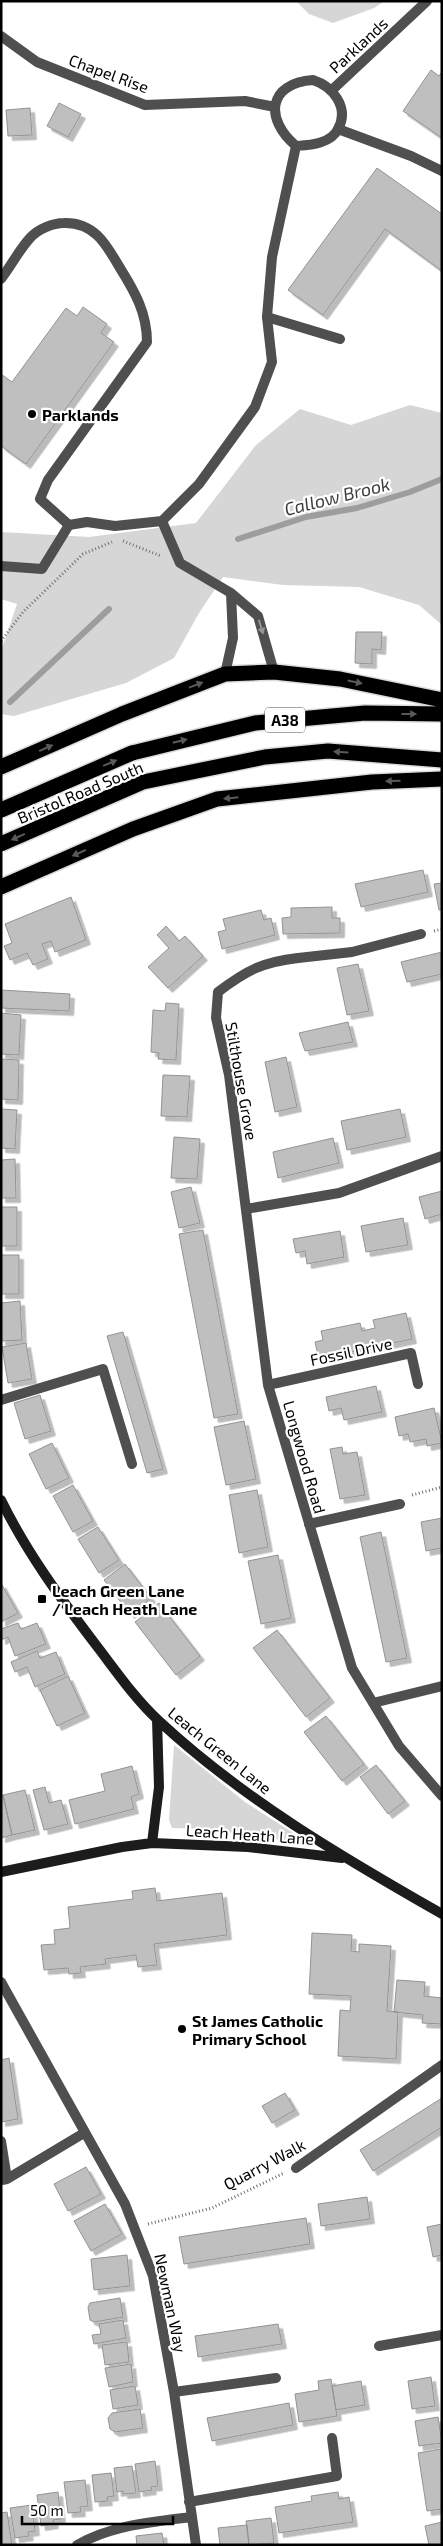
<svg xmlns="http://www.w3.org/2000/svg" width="443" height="2546" font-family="'Exo 2',sans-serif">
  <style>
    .green { fill: #d6d6d6 }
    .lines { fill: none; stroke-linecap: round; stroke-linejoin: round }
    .stream { stroke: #9d9d9d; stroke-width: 6 }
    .building { fill: #bfbfbf; stroke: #939393; filter: url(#shadow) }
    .highway-casing { stroke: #dbdbdb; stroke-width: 18 }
    .path { stroke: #717171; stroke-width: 3; stroke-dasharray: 1 2.5; stroke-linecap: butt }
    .lane { stroke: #4f4f4f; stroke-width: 10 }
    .street { stroke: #4f4f4f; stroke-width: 10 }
    .secondary { stroke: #1c1c1c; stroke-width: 10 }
    .highway { stroke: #000; stroke-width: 15 }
    .highway-bridge-casing { stroke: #dbdbdb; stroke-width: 18; stroke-linecap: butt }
    .highway-bridge { stroke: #000; stroke-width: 15 }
    .oneway { fill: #959595 }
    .oneway2 { fill: #595959 }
    .poi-dot { fill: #000; stroke: #fff; stroke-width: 2 }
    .labels { text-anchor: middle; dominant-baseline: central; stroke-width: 4.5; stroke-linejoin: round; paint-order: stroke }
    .shield { fill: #fff; stroke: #4c4c4c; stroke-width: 1 }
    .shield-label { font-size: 15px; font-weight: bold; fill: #000 }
    .street-label { font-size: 16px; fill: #000; stroke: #fff }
    .poi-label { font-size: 16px; font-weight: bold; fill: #000; stroke: #fff; text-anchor: start }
    .water-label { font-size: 18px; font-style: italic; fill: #3e3e3e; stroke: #fff }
  </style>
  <defs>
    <filter id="shadow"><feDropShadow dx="4.5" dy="4.5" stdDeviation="0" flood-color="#0004"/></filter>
  </defs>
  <rect width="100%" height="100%" fill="#fff"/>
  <!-- green -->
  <path class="green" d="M296,1H385L374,8L333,23L309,14Z
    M410,405L442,413V625L419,605L359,587L283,585L223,577L199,613L174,658L126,683L14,716L1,714V651L17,604L1,599V532L89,537L196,523L256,445L300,409L351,425Z
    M174,1745L245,1802L301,1838L300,1843L209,1829L172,1828L169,1820Z"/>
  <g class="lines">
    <!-- stream -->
    <path class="stream" d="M238,539L306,517L357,508L410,492L442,479
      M10,702L109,609"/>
  </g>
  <!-- building -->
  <path class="building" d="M431,70L439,76L442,72V138L403,111Z
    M59,103L81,114L68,137L47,126Z
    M30,108L32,135L8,136L6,110Z
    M377,168L442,214V271L385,229L323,315L288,290Z
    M83,307L107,324L101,333L114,342L26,464L1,446V374L12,382L66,308L77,316Z
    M356,632H382L381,650L372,649V664L355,663Z
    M423,870L428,892L361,907L355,884Z
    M442,883V910H439L434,884Z
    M71,897L86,940L55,952L51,941L42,944L48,959L33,965L27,953L10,960L4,946L12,943L5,924Z
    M332,907V918H340V933L283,934L282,918L291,917V908Z
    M261,910L264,920L271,918L275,935L222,949L218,932L226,930L223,919Z
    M166,926L179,941L185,936L203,956L168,988L148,967L169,948L157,935Z
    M442,952V974L407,982L401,962Z
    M358,964L369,1011L347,1015L337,968Z
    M1,990L70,994L69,1011L1,1008Z
    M166,1003L179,1004L176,1060L158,1059L159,1053L151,1052L153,1010L165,1011Z
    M1,1013L21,1015L19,1055L1,1054Z
    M348,1022L353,1042L305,1051L299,1033Z
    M286,1057L297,1107L275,1112L265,1062Z
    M1,1059L19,1060L18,1100L1,1099Z
    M163,1075L190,1076L187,1117L161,1116Z
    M1,1109L17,1110L15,1149L1,1148Z
    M400,1109L406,1137L347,1150L341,1121Z
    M174,1137L200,1139L197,1179L171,1178Z
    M333,1138L339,1163L278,1178L273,1152Z
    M15,1159L16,1198H1V1160Z
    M191,1187L200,1223L179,1228L171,1192Z
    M442,1191V1214L425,1219L419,1197Z
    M1,1207H17V1246H1Z
    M403,1218L408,1245L366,1252L361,1226Z
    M203,1230L238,1414L214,1418L179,1234Z
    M340,1231L344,1257L307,1264L305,1251L296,1253L293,1239Z
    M1,1255H19V1294H1Z
    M20,1301L22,1340L1,1341V1303Z
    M406,1313L412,1339L319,1359L315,1342L323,1340L321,1331L360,1323L362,1331L375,1328L373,1320Z
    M123,1332L163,1469L147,1473L107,1336Z
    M26,1343L32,1379L8,1383L2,1347Z
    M376,1386L382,1412L344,1420L341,1408L329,1411L326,1397Z
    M40,1395L51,1431L25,1439L14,1403Z
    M434,1408L442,1443L427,1446L426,1439L410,1442L408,1434L399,1436L395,1417Z
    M244,1421L256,1479L226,1485L214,1427Z
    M52,1443L69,1478L46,1489L29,1454Z
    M342,1447L343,1454L357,1452L365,1495L340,1499L330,1449Z
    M73,1485L93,1521L73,1532L53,1496Z
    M257,1490L268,1547L239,1553L229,1495Z
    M442,1518V1548L426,1551L421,1522Z
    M98,1527L119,1560L99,1573L78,1539Z
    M381,1532L407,1658L386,1662L360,1537Z
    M278,1555L291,1618L261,1624L248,1561Z
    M125,1564L151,1598L130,1614L104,1580Z
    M1,1583L18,1613L1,1622Z
    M159,1603L200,1656L176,1675L135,1622Z
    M18,1623L21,1629L37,1623L46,1644L15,1656L8,1637L1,1640V1629Z
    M277,1630L330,1698L306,1717L253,1648Z
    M37,1651L40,1658L56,1652L65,1674L35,1687L27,1667L15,1672L11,1662Z
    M68,1676L85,1713L57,1726L40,1690Z
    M326,1716L364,1764L342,1781L304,1732Z
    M376,1765L405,1801L388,1814L360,1777Z
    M132,1766L139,1794L131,1797L134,1809L75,1824L69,1800L105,1791L101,1774Z
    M45,1787L49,1803L61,1800L68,1824L44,1830L33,1790Z
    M25,1790L35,1830L12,1835L3,1795Z
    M3,1795L12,1835L1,1838V1796Z
    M155,1888L157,1901L222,1893L227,1935L154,1944L157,1965L138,1967L136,1955L105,1959L106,1964L80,1967L81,1973L69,1974L68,1968L44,1970L41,1945L55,1944L54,1930L70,1928L68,1907L133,1899L132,1891Z
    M312,1933L352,1935L351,1951L359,1952V1944L391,1946L387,2011L398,2012L396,2059L338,2056L340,2010L350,2011L351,1996L309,1994Z
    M397,1980L425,1982L424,1996L442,1998V2024L422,2023L423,2015L394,2012Z
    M9,2058L18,2119L1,2122V2060Z
    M285,2093L295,2110L272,2123L262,2106Z
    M442,2098V2127L373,2171L360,2150Z
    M86,2167L101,2194L68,2211L54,2184Z
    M367,2197L370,2219L321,2226L318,2204Z
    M105,2204L122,2234L91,2251L74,2221Z
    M306,2218L310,2244L184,2264L179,2237Z
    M442,2224V2255L433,2257L427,2227Z
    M127,2255L130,2286L94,2290L91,2259Z
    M120,2298L123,2317L94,2322L90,2320L88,2307L90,2303Z
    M123,2320L126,2338L94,2344L92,2335L101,2334L99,2324Z
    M278,2324L282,2344L198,2357L195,2336Z
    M127,2342L129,2362L105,2365L102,2345Z
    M131,2364L133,2382L109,2387L105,2368Z
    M431,2377L435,2406L412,2409L408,2381Z
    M331,2379L337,2416L299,2422L295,2394L319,2390L318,2381Z
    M361,2381L365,2405L336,2410L332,2386Z
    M135,2386L138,2405L113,2409L110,2390Z
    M289,2403L293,2425L212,2441L207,2418Z
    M140,2409L143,2428L115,2432L110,2429L108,2418L112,2413Z
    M438,2417L442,2443L419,2446L415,2421Z
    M441,2449L442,2509L427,2511L418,2453Z
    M155,2461L158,2486L151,2487L152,2490L139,2492L135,2464Z
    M132,2466L136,2493L123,2494V2491L117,2492L114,2468Z
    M111,2473L114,2496L107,2497L108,2501L95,2502L92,2475Z
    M85,2480L88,2506L80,2507L81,2512L68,2513L64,2482Z
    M58,2492L61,2519L53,2520L54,2524L41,2526L37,2495Z
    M338,2492L339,2499L349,2497L353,2522L279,2533L275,2507L312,2501L311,2496Z
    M32,2505L35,2531L28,2532L29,2536L15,2538L10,2508Z
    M7,2512L12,2545H1V2513Z
    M271,2518L274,2543L249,2545L246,2521Z
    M442,2522V2545H429L425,2526Z
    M247,2525L249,2545H220L218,2528Z
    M162,2533L164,2545H137L136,2536Z"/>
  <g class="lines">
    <!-- highway casing -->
    <g class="highway-casing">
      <path id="highway" d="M132,753L255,723L365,713L442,714
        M1,767L122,714L225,674L274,672L340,679L442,700
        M143,782L265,757L328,751L442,760
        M1,887L133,829L217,799L372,782L442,779"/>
    </g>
    <!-- path -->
    <path class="path" d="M123,541L161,556
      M1,641L23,612L83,554L112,542
      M434,931L442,929
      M412,1495L442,1487
      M148,2224L212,2208L284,2173"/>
    <!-- lane -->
    <path class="lane" d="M338,129L411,156L442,171
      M1,279C11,266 19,250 30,238C38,229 53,223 64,223C94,222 106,244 120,268C135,292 147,313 147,342L48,480L40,499L69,525
      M267,317L340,339
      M298,958L352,952L421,934
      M1,1400L103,1369L132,1464
      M309,1524L400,1504
      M379,2346L442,2335"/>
    <!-- street -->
    <path class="street" d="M1,36L37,62L145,105L245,101L275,107
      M313,80C332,86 350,107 338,129C331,144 309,145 296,146C264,119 268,83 313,80Z
      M332,90L427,1
      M162,521L180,563L231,593L258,616L274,672
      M1,566L42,569L69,525L87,522L115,526L162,521L199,484L255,407L272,362L267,317L272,257L296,146
      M225,674L233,638L231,593
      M298,958C263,962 247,970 218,992L216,1018L229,1075L268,1385L352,1668L399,1746L442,1796
      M246,1209L339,1193L442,1156
      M268,1385L411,1353L418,1384
      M373,1703L442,1686
      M1,1982L125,2204L153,2276L174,2392L196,2545
      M1,2141L7,2179L2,2180
      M296,2168L442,2065
      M7,2179L84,2133
      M174,2392L276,2378
      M189,2502L337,2476L332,2438
      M77,2545C113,2525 151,2522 192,2517"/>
    <!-- secondary -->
    <path class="secondary" d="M1,1500C27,1553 61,1599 96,1645C116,1671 135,1699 159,1721C243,1799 342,1857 442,1914
      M152,1843L159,1787L157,1719
      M1,1872L122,1847L152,1843L248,1847L342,1858"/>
    <!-- highway -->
    <use href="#highway" class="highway"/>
    <!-- highway-bridge casing -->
    <g class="highway-bridge-casing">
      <path id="highway-bridge" d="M1,810L132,753
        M1,844L143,782"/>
    </g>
    <!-- highway-bridge -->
    <use href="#highway-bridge" class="highway-bridge"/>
  </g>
  <!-- one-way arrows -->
  <defs><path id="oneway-solid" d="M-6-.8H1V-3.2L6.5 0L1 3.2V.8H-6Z" transform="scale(1.25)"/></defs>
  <use class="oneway" href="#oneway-solid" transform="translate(261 627) rotate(73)"/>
  <g class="oneway2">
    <use href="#oneway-solid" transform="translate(355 682) rotate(12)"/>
    <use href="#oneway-solid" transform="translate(196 685) rotate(-21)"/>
    <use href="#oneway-solid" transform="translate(409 714)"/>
    <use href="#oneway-solid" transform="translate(180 741) rotate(-14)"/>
    <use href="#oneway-solid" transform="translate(46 748) rotate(-24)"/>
    <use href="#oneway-solid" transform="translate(341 752) rotate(-176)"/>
    <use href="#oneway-solid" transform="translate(110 763) rotate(-23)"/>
    <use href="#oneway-solid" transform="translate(393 781) rotate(178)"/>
    <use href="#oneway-solid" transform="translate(231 798) rotate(174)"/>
    <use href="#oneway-solid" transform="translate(18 837) rotate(156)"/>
    <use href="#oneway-solid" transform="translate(79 853) rotate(156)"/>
  </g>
  <!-- markers -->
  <g class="poi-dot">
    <circle cx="32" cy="414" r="5"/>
    <rect x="37" y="1594" width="10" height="10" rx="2.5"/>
    <circle cx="182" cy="2029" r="5"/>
  </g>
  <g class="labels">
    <!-- shield labels -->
    <rect class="shield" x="265" y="707.5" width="40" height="25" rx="4"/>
    <g class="shield-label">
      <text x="285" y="720">A38</text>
    </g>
    <!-- street labels -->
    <g class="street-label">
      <text transform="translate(358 45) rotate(-43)">Parklands</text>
      <text transform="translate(109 73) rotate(20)">Chapel Rise</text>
      <text transform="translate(80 792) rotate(-23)">Bristol Road South</text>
      <text transform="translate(242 1081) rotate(80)">Stilthouse Grove</text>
      <text transform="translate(351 1351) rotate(-12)">Fossil Drive</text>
      <text transform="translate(305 1457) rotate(74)">Longwood Road</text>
      <text transform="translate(220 1750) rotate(39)">Leach Green Lane</text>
      <text transform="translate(250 1834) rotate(4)">Leach Heath Lane</text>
      <text transform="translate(264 2164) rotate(-28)">Quarry Walk</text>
      <text transform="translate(171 2303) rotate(78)">Newman Way</text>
    </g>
    <!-- poi labels -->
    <g class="poi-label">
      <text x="42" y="414">Parklands</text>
      <text x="52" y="1590">Leach Green Lane<tspan x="52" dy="18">/ Leach Heath Lane</tspan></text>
      <text x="192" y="2020">St James Catholic<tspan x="192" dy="18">Primary School</tspan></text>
    </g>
    <!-- water labels -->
    <g class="water-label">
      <text transform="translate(337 496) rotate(-14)">Callow Brook</text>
    </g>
  </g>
  <!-- border -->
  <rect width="443" height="2546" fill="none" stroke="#000000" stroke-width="5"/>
  <!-- scale -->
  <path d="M22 2516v8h151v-8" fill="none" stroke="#000000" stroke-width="2.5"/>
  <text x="30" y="2516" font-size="15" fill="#000000" stroke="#ffffff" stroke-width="4" paint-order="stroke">50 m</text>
</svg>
